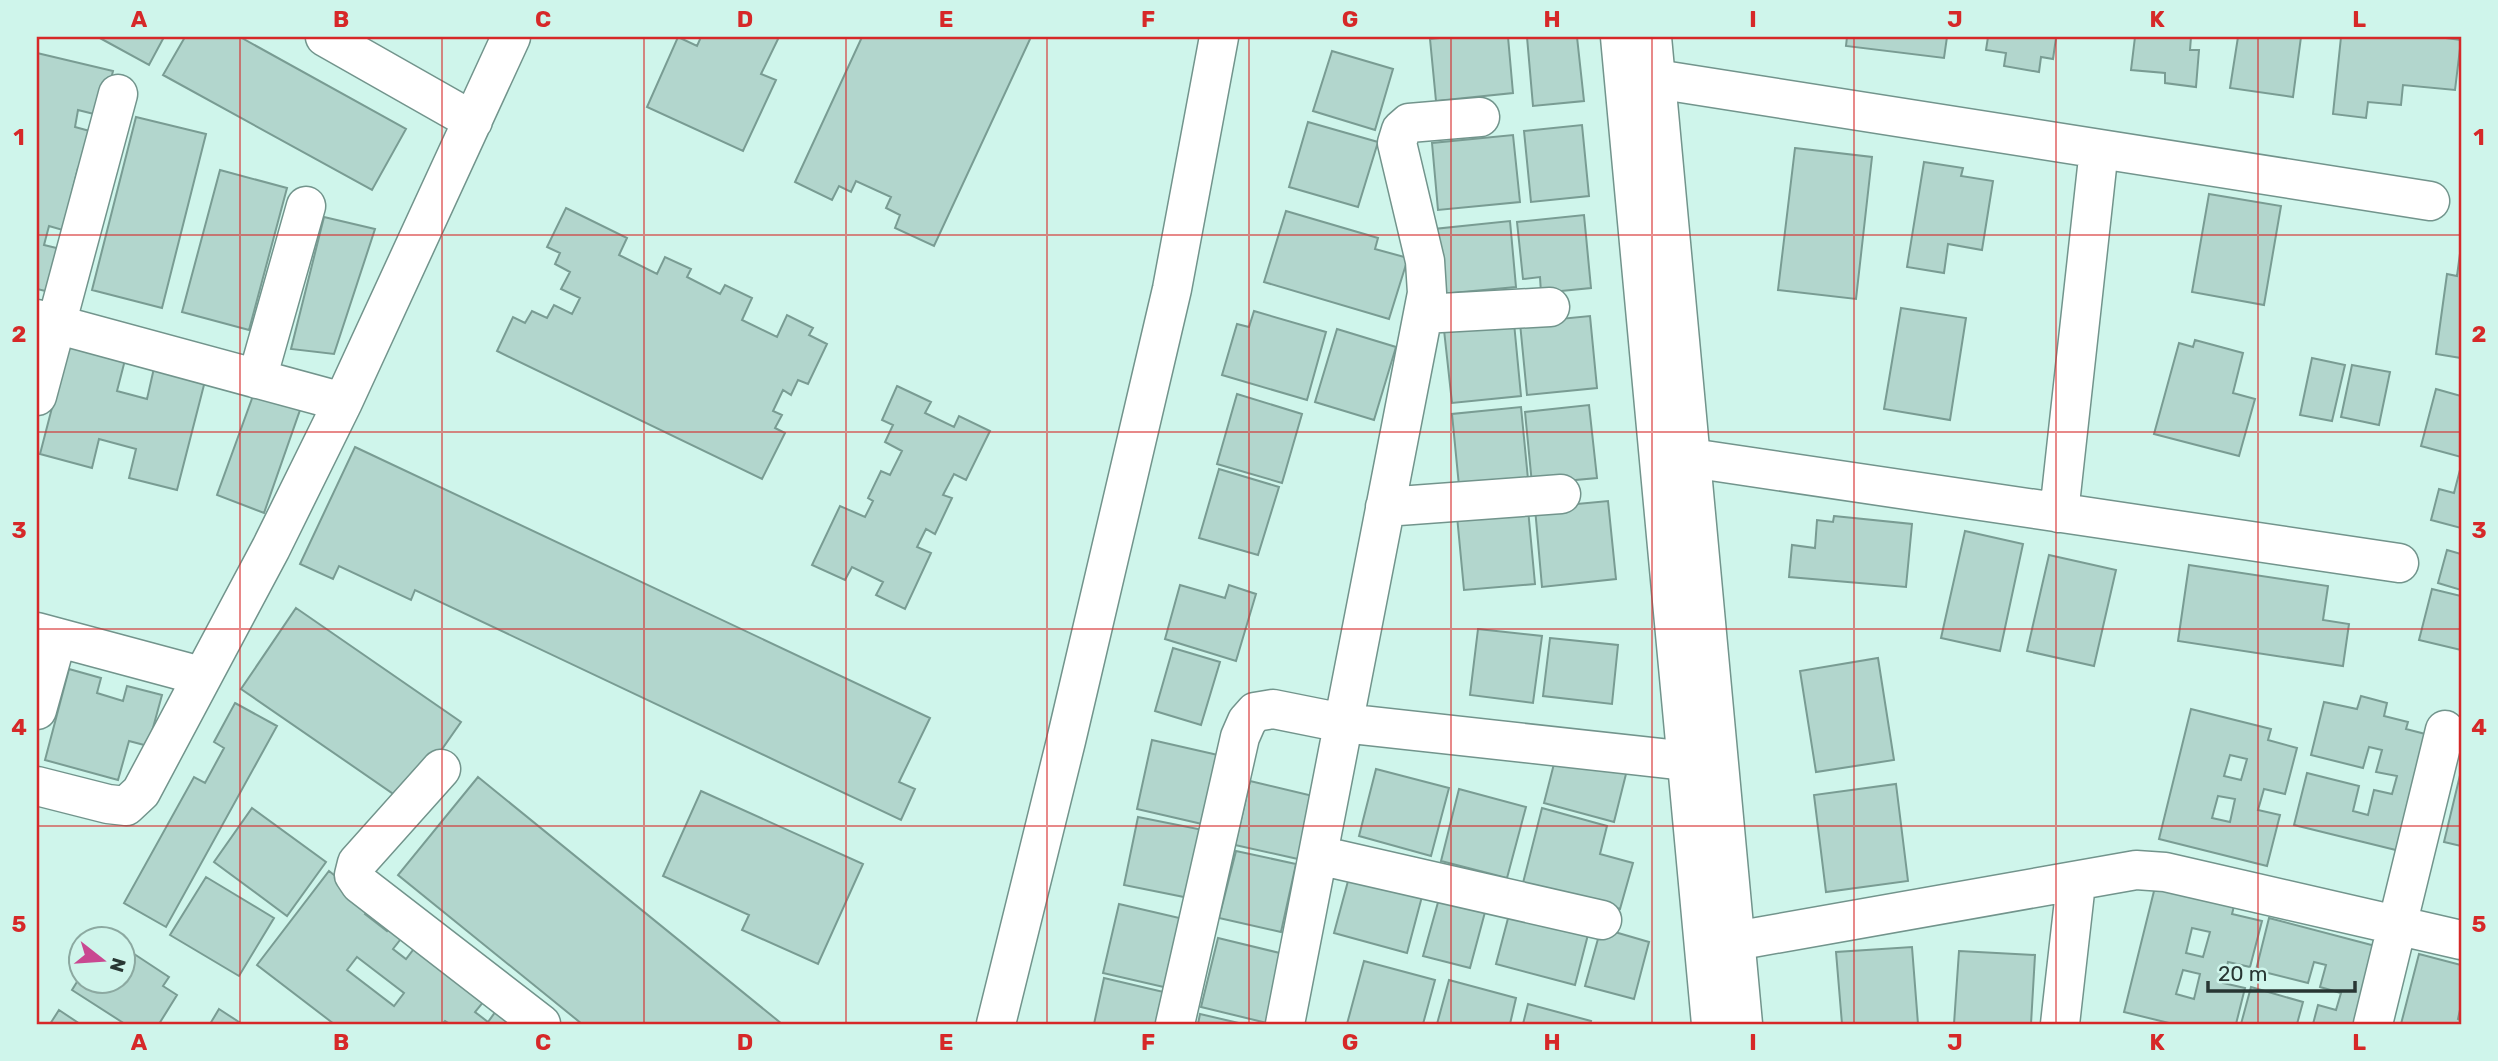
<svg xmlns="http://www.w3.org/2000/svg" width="2498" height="1061" font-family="Rubik,sans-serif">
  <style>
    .building { fill: #b2d6cd; stroke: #799c93; stroke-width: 2; fill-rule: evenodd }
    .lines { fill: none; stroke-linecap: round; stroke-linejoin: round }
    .minor-casing { stroke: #72948c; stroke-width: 41 }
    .tertiary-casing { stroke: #72948c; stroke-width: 41 }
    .secondary-casing { stroke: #72948c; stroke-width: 41 }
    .minor { stroke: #fff; stroke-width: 38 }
    .tertiary { stroke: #fff; stroke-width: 38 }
    .secondary { stroke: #fff; stroke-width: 38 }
    .grid { fill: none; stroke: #d62828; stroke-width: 2; stroke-opacity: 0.55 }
    .neatline { fill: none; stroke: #d62828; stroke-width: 2.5 }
    .grid-label { font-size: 23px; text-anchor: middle; font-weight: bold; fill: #d62828 }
  </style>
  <rect width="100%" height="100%" fill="#cff5eb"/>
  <!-- building -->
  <path class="building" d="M98,37H164L149,65Z
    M185,37H240L406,129L372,190L163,75Z
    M678,37L697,46L701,37H779L761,74L776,80L743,151L647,107Z
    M862,37H1031L934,246L895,228L900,215L886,208L891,197L856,181L851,192L839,186L832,200L795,182Z
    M1449,37H1508L1513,93L1436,101L1430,39Z
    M1527,37H1577L1584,101L1533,106Z
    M1847,37H1947L1944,58L1846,46Z
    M1988,37L2056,38L2053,59L2041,57L2039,72L2004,66L2006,53L1986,50Z
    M2135,37H2191L2190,50H2199L2196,87L2165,83V73L2131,70Z
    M2238,37H2301L2293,97L2230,88Z
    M2341,37H2438L2461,40L2455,90L2403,85L2401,105L2368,102L2366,118L2333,114Z
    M1332,51L1393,69L1375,130L1313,111Z
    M37,53L113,71L102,116L78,110L75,127L97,133L88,171L78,168L72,192L73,233L49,226L44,245L69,251L58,294L37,289Z
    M136,117L206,134L162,308L92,290Z
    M1308,122L1378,142L1358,207L1289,187Z
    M1582,125L1589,196L1531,202L1524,131Z
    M1513,135L1520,202L1438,210L1432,143Z
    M1795,148L1872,157L1856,299L1778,290Z
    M1924,162L1963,168L1961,176L1993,181L1982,250L1948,244L1944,273L1907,267Z
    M220,170L287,188L249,330L182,312Z
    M2209,194L2281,206L2264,305L2192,292Z
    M566,208L627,238L619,255L657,274L665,257L691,269L687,277L720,294L725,285L752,298L742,320L777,337L787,315L813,328L809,335L827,344L808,384L798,380L791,395L783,390L773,411L782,415L775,428L785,433L762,479L497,351L513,317L525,323L532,311L547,318L554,305L572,314L580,298L561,289L570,272L555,264L560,253L547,247Z
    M1286,211L1378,238L1375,249L1408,258L1389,319L1264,282Z
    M1584,215L1591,288L1541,293L1540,277L1523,279L1517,222Z
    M324,217L375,229L334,354L291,349Z
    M1510,221L1516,287L1441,294L1434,229Z
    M2461,246V358L2436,354L2447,274L2457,276Z
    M1901,308L1966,318L1950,420L1884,409Z
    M1254,311L1326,332L1307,400L1222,375L1237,324L1249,327Z
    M1590,316L1597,388L1527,395L1520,323Z
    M1514,323L1521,396L1452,403L1444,330Z
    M1337,329L1396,347L1374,420L1315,402Z
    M2195,340L2243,353L2233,393L2255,399L2239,456L2154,434L2179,343L2193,347Z
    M68,346L125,360L117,391L147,399L154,368L205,381L177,490L129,478L136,449L99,439L92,468L40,454Z
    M2312,358L2345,365L2332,421L2300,415Z
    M2352,365L2390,372L2379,425L2341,417Z
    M897,386L931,402L925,413L954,427L959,416L990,431L966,480L954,474L943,495L952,498L935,534L926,529L917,547L931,553L905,609L876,595L883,582L852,567L845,580L812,565L840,506L865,517L873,501L868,498L881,471L890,475L902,451L885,442L893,425L882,420Z
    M2436,389L2461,396V457L2421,446Z
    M254,393L300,410L264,513L217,495Z
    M1237,394L1302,414L1282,483L1217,464Z
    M1589,405L1597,478L1532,484L1525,412Z
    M1521,407L1528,479L1459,486L1452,414Z
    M355,447L930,718L899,782L915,789L901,820L415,590L411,600L339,566L333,579L300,564Z
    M2461,466V528L2431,520L2439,489L2454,493Z
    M1219,469L1279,487L1258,555L1199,538Z
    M1608,501L1616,579L1542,587L1535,508Z
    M1528,509L1535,584L1464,590L1457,516Z
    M1834,516L1912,524L1906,587L1789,577L1792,545L1815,548L1817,520L1833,522Z
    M1965,531L2023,544L2000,651L1941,638Z
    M2447,550L2461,554V590L2438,583Z
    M2049,555L2116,570L2094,666L2027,651Z
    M2189,565L2328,586L2323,620L2349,624L2343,666L2178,641Z
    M1180,585L1225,598L1229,585L1256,594L1236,661L1165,639Z
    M2432,589L2461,596V650L2419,640Z
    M296,608L461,722L405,802L241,689Z
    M1478,629L1542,636L1533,703L1470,695Z
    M1550,638L1618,645L1612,704L1543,696Z
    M1173,648L1220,662L1201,725L1155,711Z
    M1878,658L1894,760L1816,772L1800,671Z
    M69,669L101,678L97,693L123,701L127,686L162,695L148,746L129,741L118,780L45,760Z
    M2361,696L2387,703L2384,716L2408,722L2406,729L2437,737L2408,853L2294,825L2307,773L2359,786L2353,811L2368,815L2374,790L2392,794L2397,776L2376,772L2382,750L2369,747L2363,768L2311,755L2324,702L2357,709Z
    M235,703L277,726L166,927L124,903L194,777L205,783L224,748L214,742Z
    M2191,709L2271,729L2268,740L2297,748L2285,794L2264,789L2258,810L2280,815L2267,866L2159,839ZM2230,755L2247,759L2241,780L2224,776ZM2218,796L2235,799L2230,822L2212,818Z
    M1152,740L1218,755L1202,824L1137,809Z
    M1558,748L1628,766L1614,822L1544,803Z
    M1376,769L1449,788L1431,856L1359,836Z
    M2461,771V846L2444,842Z
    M478,777L782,1024H582L398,875Z
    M1250,781L1313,796L1298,859L1235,845Z
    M1896,784L1908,881L1826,892L1814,795Z
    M1459,789L1526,807L1507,878L1441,861Z
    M701,791L863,864L818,964L742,930L749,915L663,876Z
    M252,808L326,862L287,916L214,862Z
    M1542,808L1607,826L1600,854L1633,863L1620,909L1523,883Z
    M1138,817L1203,830L1189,898L1124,885Z
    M1236,851L1296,864L1281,932L1219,918Z
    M1351,870L1424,889L1407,953L1334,933Z
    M329,871L372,905L365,914L387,931L394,922L407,931L393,949L406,959L420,941L489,995L475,1012L488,1022L501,1004L519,1024H450L445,1021L442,1024H334L257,965ZM357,957L404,993L394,1006L347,970Z
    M206,877L274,918L239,976L170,935Z
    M2156,883L2235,902L2232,914L2262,921L2250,967L2228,962L2223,983L2245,988L2236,1024H2173L2124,1012ZM2192,928L2210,932L2203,957L2186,953ZM2183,970L2200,974L2194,999L2176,994Z
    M1442,888L1488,901L1470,968L1423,956Z
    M1119,904L1188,920L1181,991L1103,973Z
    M1511,907L1590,927L1575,985L1496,964Z
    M2269,918L2383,948L2362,1024H2313L2318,1005L2336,1010L2341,993L2320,987L2326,965L2314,962L2308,983L2256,970Z
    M1601,928L1649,942L1634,999L1585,986Z
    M1218,938L1288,955L1271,1024L1201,1007Z
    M122,946L169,977L163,986L177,995L159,1024H125L72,990L80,977V981H122Z
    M1912,947L1918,1024H1842L1836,952Z
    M1959,951L2035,955L2031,1024H1954Z
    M2419,954L2461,965V1005L2458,1019L2461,1020V1024H2401Z
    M1364,961L1435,980L1423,1024H1347Z
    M1104,978L1172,994L1165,1024H1094Z
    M1449,980L1516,998L1510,1024H1437Z
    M2251,987L2303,1002L2297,1024H2241Z
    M1528,1004L1591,1021L1590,1024H1523Z
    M219,1009L242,1024H210Z
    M59,1010L80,1024H50Z
    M1200,1014L1243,1024H1198Z"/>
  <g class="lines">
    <!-- minor casing -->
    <g class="minor-casing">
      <path id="minor" d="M325,37L473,121
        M1656,79L2430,201
        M1423,314L1550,307
        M37,319L343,402
        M257,379L306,206
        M37,396L118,94
        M1691,458L2399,563
        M1385,507L1561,494
        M2059,513L2099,149
        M37,632L201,676
        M37,710L57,638
        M441,769L357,863L354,875L360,884L541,1024
        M37,786L108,804L126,806L141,792L271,548L343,402L511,37
        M1318,855L1602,920
        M1735,941L2136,870L2165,872L2461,940
        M1175,1024L1240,737L1247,721L1255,712L1273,709L1343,723L1687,761
        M1285,1024L1427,293L1425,261L1397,143L1401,130L1409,123L1480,117
        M2060,1024L2076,883
        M2373,1024L2445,730"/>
    </g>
    <!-- tertiary casing -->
    <g class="tertiary-casing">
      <path id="tertiary" d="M996,1024L1066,741L1172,289L1219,37"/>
    </g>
    <!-- secondary casing -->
    <g class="secondary-casing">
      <path id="secondary" d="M1620,37L1711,1024
        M1652,37L1743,1024"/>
    </g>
    <!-- minor -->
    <use href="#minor" class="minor"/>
    <!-- tertiary -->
    <use href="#tertiary" class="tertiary"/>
    <!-- secondary -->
    <use href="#secondary" class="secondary"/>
  </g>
  <!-- grid -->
  <path class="grid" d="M240,37V1024M442,37V1024M644,37V1024M846,37V1024M1047,37V1024M1249,37V1024M1451,37V1024M1652,37V1024M1854,37V1024M2056,37V1024M2258,37V1024M37,235H2461M37,432H2461M37,629H2461M37,826H2461"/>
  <!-- border -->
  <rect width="2498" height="1061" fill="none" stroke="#cff5eb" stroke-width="77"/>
  <!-- north arrow -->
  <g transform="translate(102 960) rotate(107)"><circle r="33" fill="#cff5eb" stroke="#8ca9a1" stroke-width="2"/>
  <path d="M0-5L12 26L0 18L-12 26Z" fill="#c94891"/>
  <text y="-10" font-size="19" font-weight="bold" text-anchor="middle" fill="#283633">N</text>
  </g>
  <!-- scale -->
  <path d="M2208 981v10h147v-10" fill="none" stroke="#283633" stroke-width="3.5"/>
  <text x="2218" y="981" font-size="21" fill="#283633" stroke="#cff5eb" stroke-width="5" paint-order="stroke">20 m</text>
  <rect x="38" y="38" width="2422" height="985" class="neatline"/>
  <g class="grid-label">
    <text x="139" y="27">A</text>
    <text x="341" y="27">B</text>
    <text x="543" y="27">C</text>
    <text x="745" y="27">D</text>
    <text x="946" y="27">E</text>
    <text x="1148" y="27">F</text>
    <text x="1350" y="27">G</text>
    <text x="1552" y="27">H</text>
    <text x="1753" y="27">I</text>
    <text x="1955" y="27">J</text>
    <text x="2157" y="27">K</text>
    <text x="2359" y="27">L</text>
    <text x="19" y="145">1</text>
    <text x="2479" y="145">1</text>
    <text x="19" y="342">2</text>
    <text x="2479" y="342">2</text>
    <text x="19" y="538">3</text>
    <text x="2479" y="538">3</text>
    <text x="19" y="735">4</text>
    <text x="2479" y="735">4</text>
    <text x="19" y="932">5</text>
    <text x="2479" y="932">5</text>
    <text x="139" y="1050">A</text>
    <text x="341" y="1050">B</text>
    <text x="543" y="1050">C</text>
    <text x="745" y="1050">D</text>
    <text x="946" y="1050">E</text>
    <text x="1148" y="1050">F</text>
    <text x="1350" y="1050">G</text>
    <text x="1552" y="1050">H</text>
    <text x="1753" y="1050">I</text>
    <text x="1955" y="1050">J</text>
    <text x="2157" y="1050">K</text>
    <text x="2359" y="1050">L</text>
  </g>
</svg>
